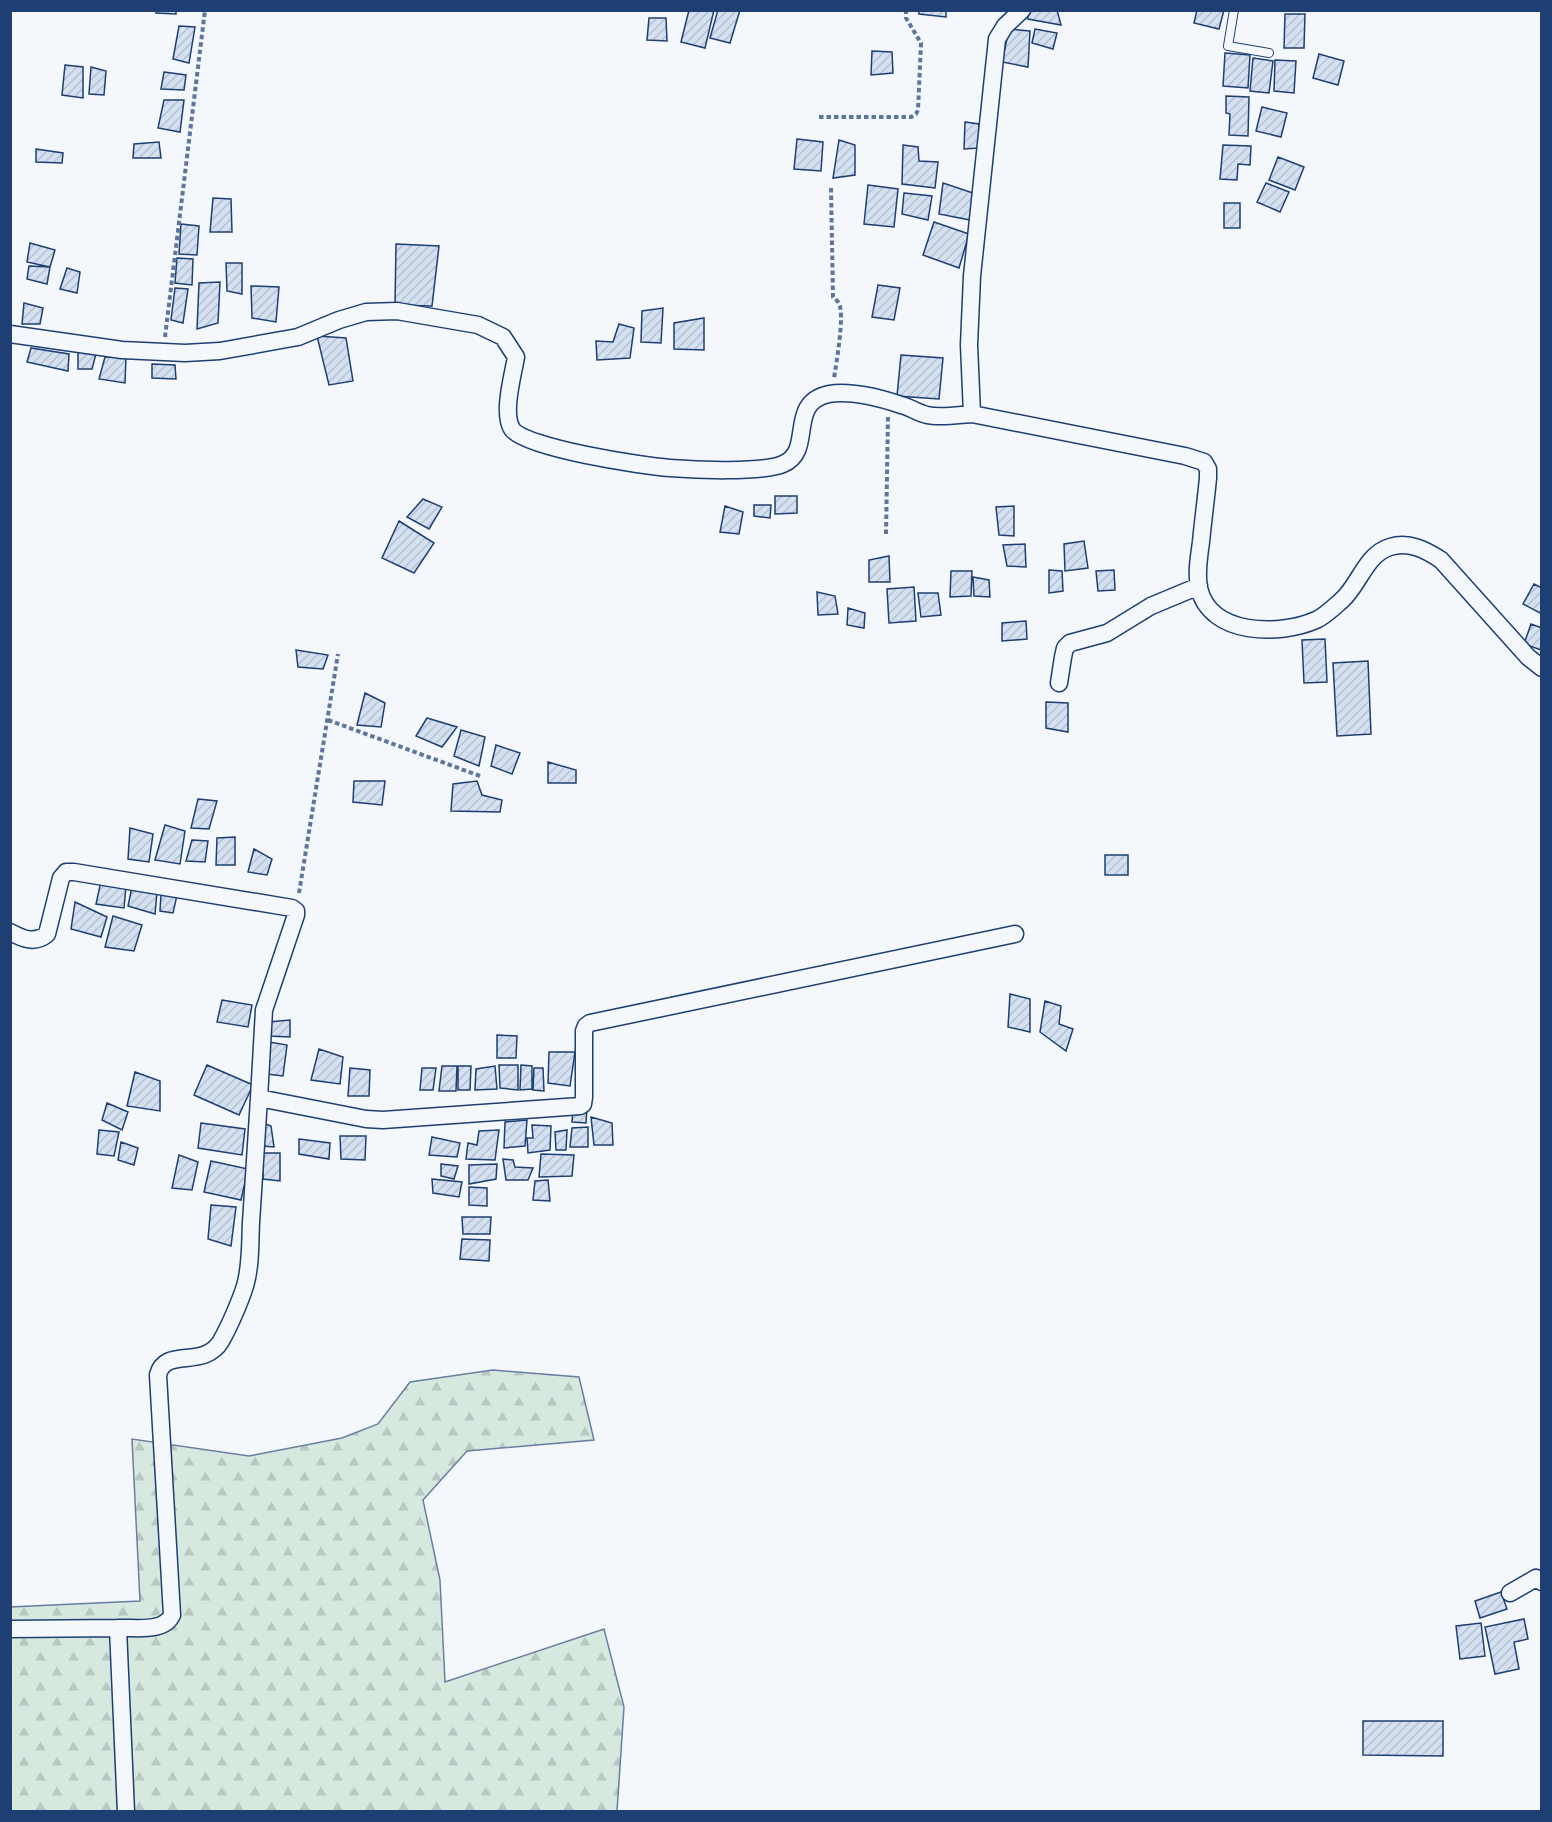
<svg xmlns="http://www.w3.org/2000/svg" width="1552" height="1822" font-family="Rubik,sans-serif">
  <style>
    .forest { fill: url(#forest-firs); stroke: #687fa3; stroke-width: 1.5 }
    .building { fill: url(#building-hatch); stroke: #1d3f73; stroke-width: 1.5 }
    .lines { fill: none; stroke-linecap: round; stroke-linejoin: round }
    .service-casing { stroke: #1d3f73; stroke-width: 10 }
    .minor-casing { stroke: #1d3f73; stroke-width: 19 }
    .path { stroke: #5e769c; stroke-width: 4; stroke-dasharray: 4.5 3; stroke-linecap: butt }
    .service { stroke: #f4f7fb; stroke-width: 8 }
    .minor { stroke: #f4f7fb; stroke-width: 16 }
  </style>
  <defs>
    <pattern id="forest-firs" width="22" height="20" patternUnits="userSpaceOnUse" patternTransform="scale(1.5)"><rect width="22" height="20" fill="#d7e8df"/><path d="M5 1l3.5 6h-7zM16 11l3.5 6h-7z" fill="#b8c8c3"/></pattern>
    <pattern id="building-hatch" width="6" height="6" patternUnits="userSpaceOnUse" patternTransform="scale(1.5)"><rect width="6" height="6" fill="#d5e0f0"/><path d="M-1 1l2-2M0 6l6-6M5 7l2-2" fill="none" stroke="#b6c1d1"/></pattern>
  </defs>
  <rect width="100%" height="100%" fill="#f4f7fb"/>
  <!-- forest -->
  <path class="forest" d="M493,1370L579,1377L594,1440L467,1451L423,1500L440,1580L445,1682L604,1629L624,1707L617,1811H11L10,1607L140,1601L132,1439L249,1456L342,1438L378,1424L410,1382Z"/>
  <!-- building -->
  <path class="building" d="M157,10H176V14L156,13Z
    M689,10H714L705,48L681,42Z
    M718,10H740L730,43L710,38Z
    M919,10H946V17L919,14Z
    M1028,10H1057L1061,25L1028,19Z
    M1197,10H1224L1219,29L1194,23Z
    M1285,14H1305L1304,48H1284Z
    M649,18H666L667,41L647,40Z
    M179,26L195,27L189,63L173,59Z
    M1009,29L1030,31L1028,67L1002,62Z
    M1035,29L1057,33L1053,49L1032,43Z
    M872,51L892,52L893,73L871,75Z
    M1225,53L1250,55L1248,88L1223,86Z
    M1319,54L1344,61L1338,85L1313,78Z
    M1253,58L1273,61L1269,93L1250,91Z
    M1275,60L1296,61L1294,93L1274,91Z
    M65,65L83,67V98L62,95Z
    M91,67L106,71L104,95L89,94Z
    M164,72L186,75L184,90L161,89Z
    M1226,96L1249,97L1248,136L1229,135L1230,114L1226,113Z
    M164,100H184L180,132L158,128Z
    M1262,107L1287,113L1281,137L1256,131Z
    M965,122L979,124L978,148L964,149Z
    M797,139L823,142L821,171L794,169Z
    M839,140L855,145V175L833,178Z
    M159,142L161,158H133L134,144Z
    M903,145L918,147L919,161L938,162L935,188L902,184Z
    M1223,145L1251,146L1250,165L1238,164L1237,180L1220,179Z
    M36,149L63,153L62,163L36,162Z
    M1278,157L1304,167L1295,190L1269,180Z
    M943,183L973,193L970,220L939,214Z
    M1266,183L1289,192L1280,212L1257,202Z
    M868,185L898,189L894,227L864,224Z
    M904,193L932,196L928,220L902,214Z
    M213,198L231,199L232,232H210Z
    M1224,203H1240V228H1224Z
    M934,222L969,234L959,268L923,255Z
    M181,224L199,226L197,255L179,254Z
    M30,243L55,250L50,267L27,262Z
    M396,244L439,246L432,306L395,305Z
    M177,258L193,259L192,285L175,283Z
    M226,263H242V294L227,291Z
    M29,266L50,267L47,284L27,279Z
    M67,268L80,272L77,293L60,289Z
    M220,282L218,323L197,329L199,283Z
    M878,285L900,288L894,320L872,317Z
    M251,286L279,287L276,322L252,318Z
    M175,288L188,289L183,323L171,320Z
    M24,303L43,308L40,324H22Z
    M663,308L661,343L641,342L642,311Z
    M704,318V350L674,349V323Z
    M619,324L634,328L630,358L597,360L596,341L613,342Z
    M317,336L346,338L353,381L329,385Z
    M31,348L69,354L68,371L27,362Z
    M78,349L97,350L92,369H78Z
    M901,355L943,358L939,399L897,396Z
    M105,357H126L125,383L99,379Z
    M152,364L175,365L176,379L152,378Z
    M775,496H797V513L775,514Z
    M423,499L442,507L429,529L407,517Z
    M754,505H771L770,518L754,516Z
    M725,506L743,512L739,534L720,532Z
    M1014,506V536L999,535L996,507Z
    M399,521L434,543L414,573L382,558Z
    M1084,541L1088,568L1065,571L1064,544Z
    M1025,544L1026,567L1007,566L1003,545Z
    M889,556L890,582H869V560Z
    M1049,570L1062,571L1063,591L1049,593Z
    M1114,570L1115,590L1098,591L1096,571Z
    M951,571H972L971,596L950,597Z
    M973,577L989,580L990,597L974,596Z
    M1534,584L1542,588V614L1523,604Z
    M914,587L916,621L889,623L887,589Z
    M817,592L835,596L838,614L818,615Z
    M918,593H938L941,615L921,617Z
    M848,608L865,613L864,628L847,625Z
    M1026,621L1027,639L1002,641V623Z
    M1531,624L1542,628L1541,650L1524,644Z
    M1325,639L1327,682L1304,683L1302,640Z
    M296,650L328,655L323,669L298,667Z
    M1368,661L1371,734L1337,736L1333,663Z
    M365,693L385,703L381,727L357,725Z
    M1046,702L1068,703V732L1046,728Z
    M427,718L457,727L442,747L416,736Z
    M461,730L485,737L479,766L454,756Z
    M496,745L520,753L512,774L491,766Z
    M548,762L576,770V783H548Z
    M354,781H385L382,805L353,802Z
    M477,781L482,795L502,800L500,812L451,811L453,784Z
    M198,799L217,801L209,829L191,828Z
    M165,825L185,831L180,864L155,860Z
    M130,828L153,834L149,862L128,859Z
    M235,837V865H216L217,838Z
    M192,840L208,841L205,862L186,861Z
    M254,849L272,859L267,875L248,872Z
    M1105,855H1128V875H1105Z
    M101,881L126,886L124,908L96,904Z
    M132,887L157,892L155,914L128,906Z
    M161,894L177,895L173,913L160,911Z
    M75,902L107,917L101,937L71,929Z
    M113,916L142,925L134,951L105,947Z
    M1010,994L1030,999V1032L1008,1027Z
    M222,1000L252,1005L248,1027L217,1022Z
    M1045,1001L1061,1006L1059,1024L1073,1029L1066,1051L1040,1032Z
    M290,1020V1037L269,1036L268,1022Z
    M497,1035L517,1036L516,1058H497Z
    M269,1042L287,1045L283,1076L267,1074Z
    M319,1049L343,1057L340,1084L311,1080Z
    M549,1052H575L570,1086L548,1083Z
    M207,1065L253,1085L239,1115L194,1095Z
    M499,1065H518V1090L500,1088Z
    M521,1065L532,1066V1089L520,1090Z
    M442,1066H457L456,1091H439Z
    M458,1066H471L470,1090H458Z
    M495,1066L497,1089L475,1090L476,1069Z
    M350,1068L370,1070L369,1096H348Z
    M422,1068H436L433,1090H420Z
    M534,1068H543L544,1091L533,1090Z
    M135,1072L160,1081V1111L127,1106Z
    M107,1103L128,1112L122,1130L102,1120Z
    M587,1108L586,1123L572,1122L573,1109Z
    M591,1117L612,1123L613,1145H594Z
    M527,1120L525,1146L504,1148L505,1122Z
    M201,1123L245,1129L242,1155L198,1148Z
    M263,1123L271,1126L274,1147L262,1146Z
    M532,1125L551,1126L550,1150L528,1153L527,1138H533Z
    M588,1127V1147H570L572,1128Z
    M99,1130L119,1132L114,1156L97,1154Z
    M499,1130L495,1160L466,1159L468,1143L477,1145L479,1131Z
    M567,1130L566,1150H556L555,1132Z
    M340,1136H366L365,1160L341,1159Z
    M432,1137L460,1143L457,1157L429,1155Z
    M299,1139L330,1143L329,1159L299,1154Z
    M121,1142L138,1148L134,1165L118,1160Z
    M263,1153H280V1181L263,1179Z
    M541,1154L574,1155L572,1176L539,1177Z
    M179,1155L198,1162L192,1190L172,1188Z
    M503,1159L513,1160L515,1167L533,1168L528,1180H506Z
    M211,1161L248,1169L241,1200L204,1192Z
    M441,1164L458,1166L454,1179L441,1176Z
    M497,1164L496,1179L469,1184V1165Z
    M432,1179L462,1182L459,1197L433,1193Z
    M548,1180L550,1201L533,1200L535,1181Z
    M469,1187L487,1188V1206L469,1205Z
    M211,1205L236,1207L231,1246L208,1239Z
    M462,1217H491L490,1234H463Z
    M462,1239L490,1240L489,1261L460,1259Z
    M1501,1592L1507,1609L1480,1618L1475,1601Z
    M1524,1619L1528,1639L1514,1642L1519,1669L1495,1674L1485,1627Z
    M1481,1623L1485,1656L1460,1659L1456,1626Z
    M1363,1721H1443V1756L1363,1755Z"/>
  <g class="lines">
    <!-- service casing -->
    <g class="service-casing">
      <path id="service" d="M1234,10L1228,46L1269,53"/>
    </g>
    <!-- minor casing -->
    <g class="minor-casing">
      <path id="minor" d="M10,334L122,350L185,353L220,351L298,337L339,320L366,312L397,311L478,325L503,337L516,357C513,375 502,413 512,429C525,448 643,466 670,468C694,470 762,473 783,464C815,451 786,403 829,394C850,390 881,398 901,405C910,407 918,413 927,415C940,418 958,415 972,414L969,345L972,276L997,39L1005,26L1022,10
        M972,414L1185,456L1204,462L1208,469V478C1206,499 1203,521 1201,542C1199,557 1196,573 1199,588C1210,636 1280,636 1316,620C1325,616 1334,607 1342,600C1359,585 1366,554 1390,547C1409,541 1426,550 1441,560L1528,657L1542,668
        M1059,683L1063,657L1065,648L1070,643L1107,633L1151,606L1199,586
        M10,932C23,939 35,944 47,934L61,878L66,872H74L292,908L296,911V915L264,1010L259,1098L366,1119L383,1120L580,1106L583,1104L584,1097V1031L586,1026L590,1023L1015,934
        M1510,1593L1536,1578L1542,1582
        M118,1628C134,1627 164,1633 172,1615L158,1375C165,1346 204,1370 221,1341C229,1327 240,1302 245,1286C251,1266 250,1243 251,1222C254,1181 256,1140 259,1098
        M10,1629L118,1628L126,1812"/>
    </g>
    <!-- path -->
    <path class="path" d="M819,117H911L916,114L918,110L921,43L906,18V10
      M831,188L833,297C835,299 838,301 839,304C845,313 836,366 834,378
      M165,337L205,10
      M886,534L888,417
      M328,720L480,776
      M299,893L338,654"/>
    <!-- service -->
    <use href="#service" class="service"/>
    <!-- minor -->
    <use href="#minor" class="minor"/>
  </g>
  <!-- border -->
  <rect width="1552" height="1822" fill="none" stroke="#1d3f73" stroke-width="24"/>
</svg>
